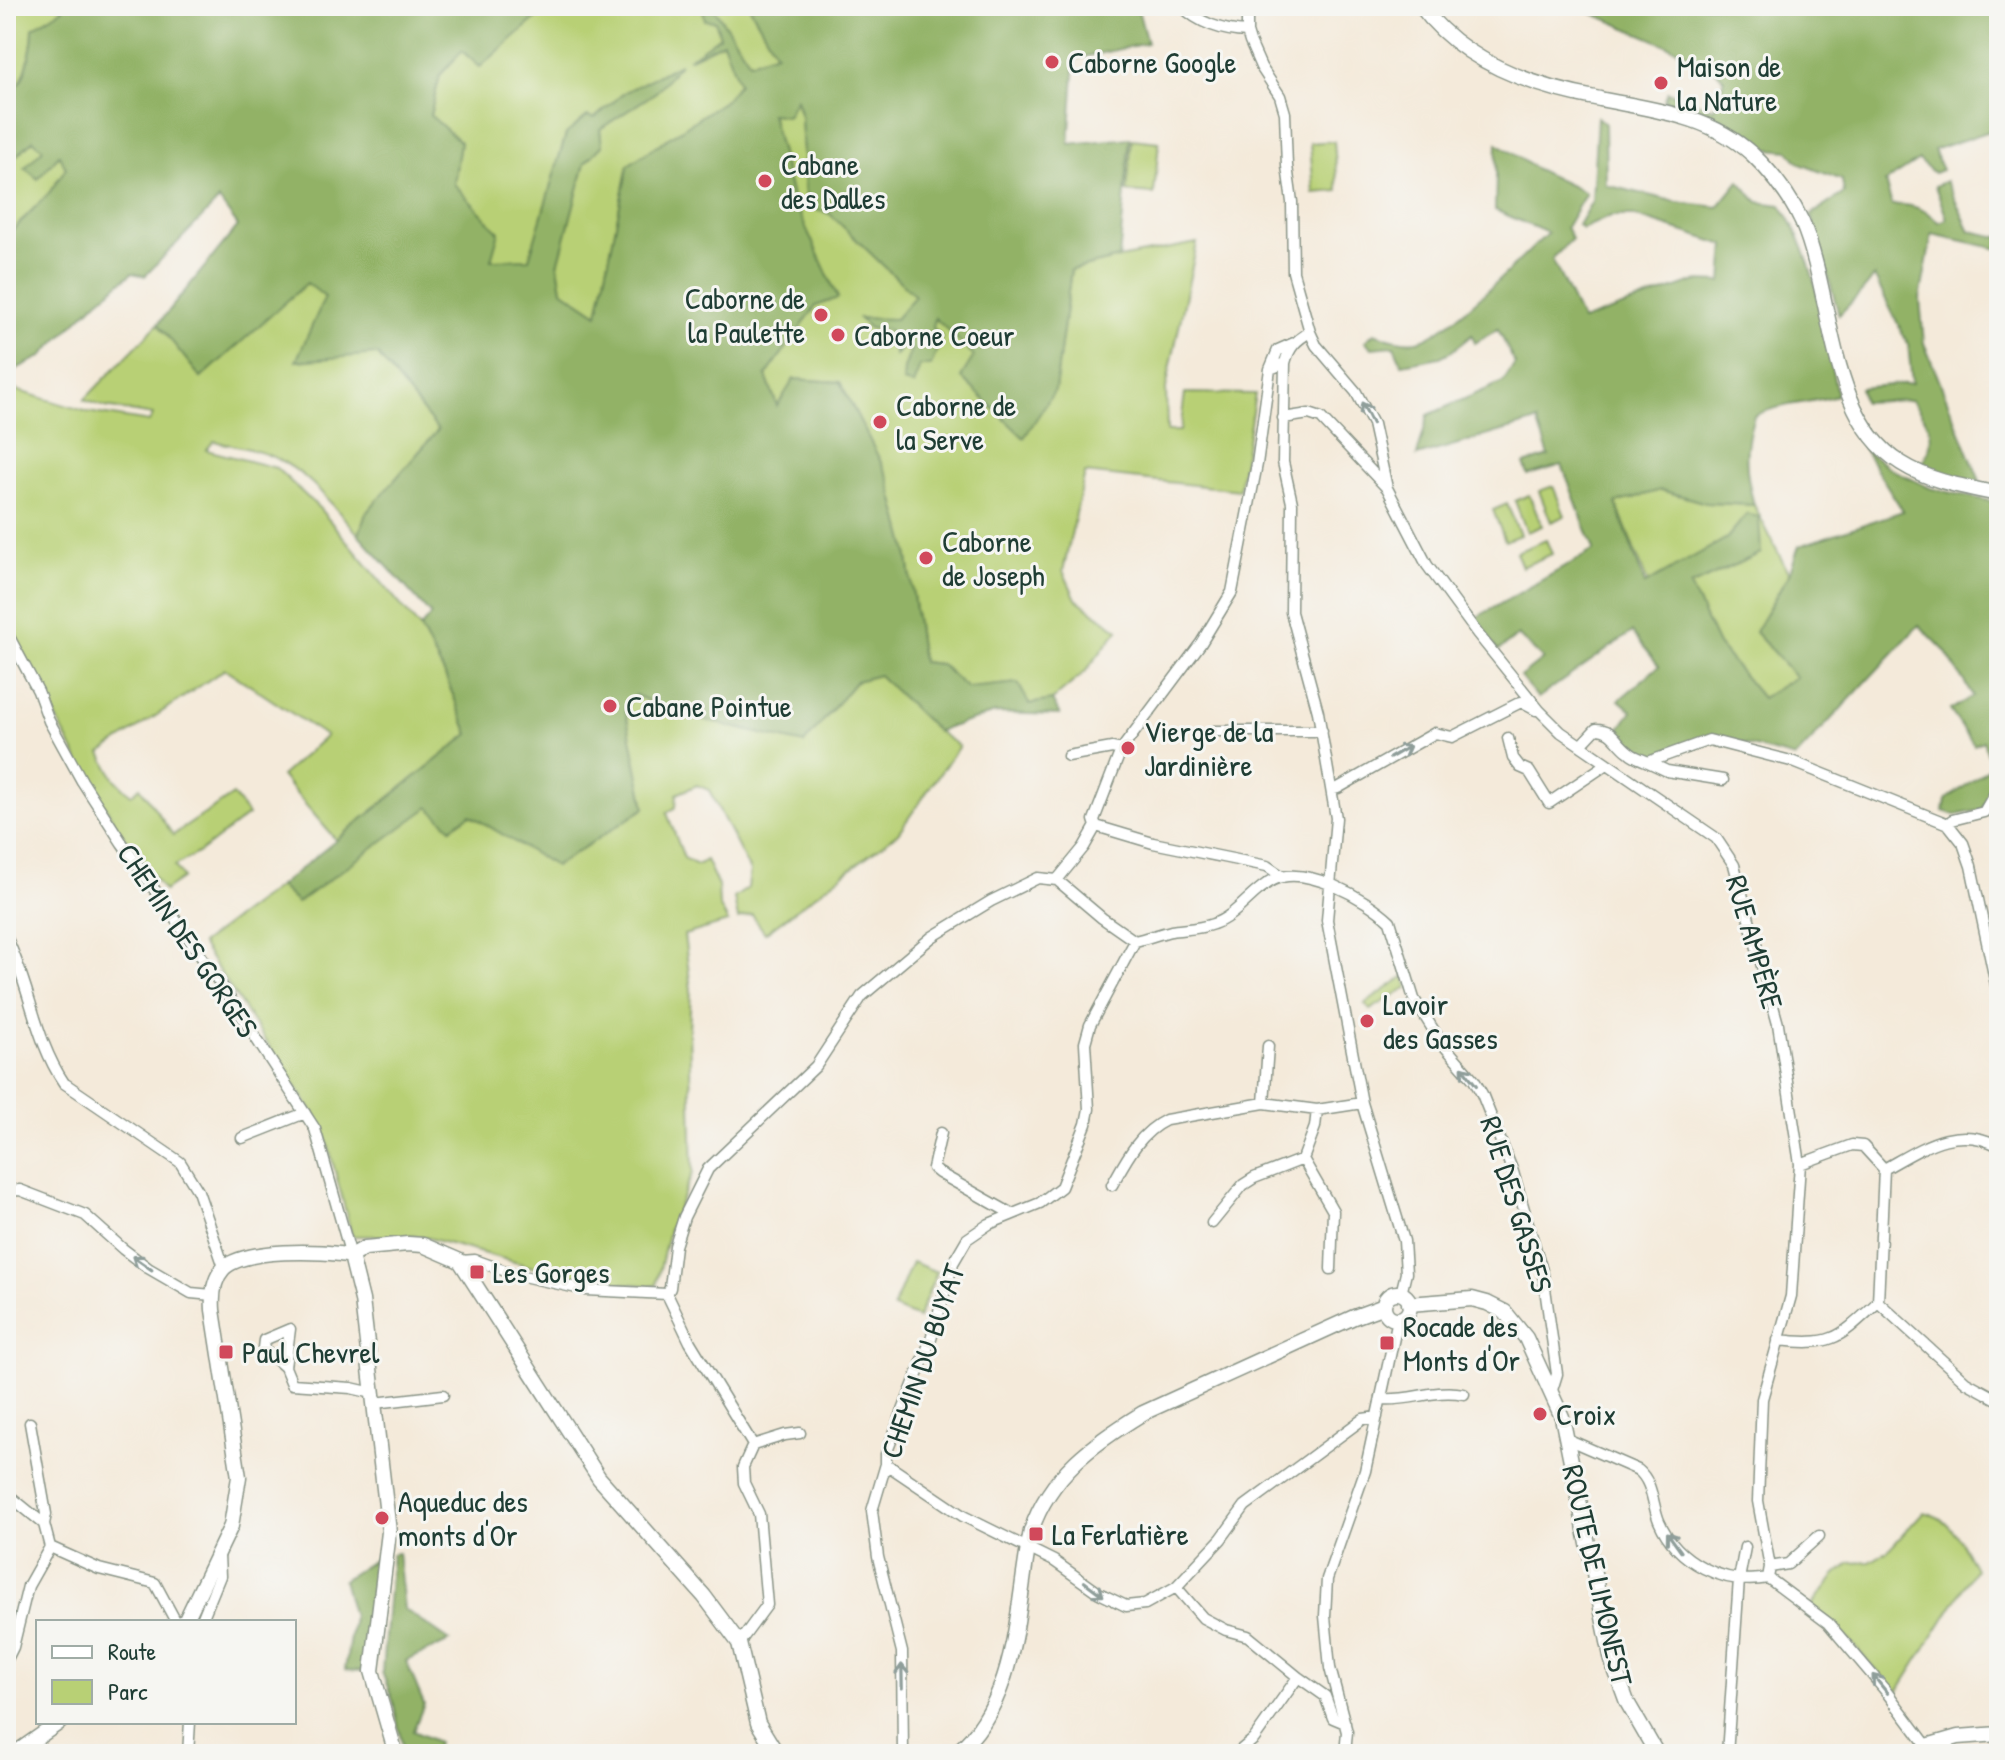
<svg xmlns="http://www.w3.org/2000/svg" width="2005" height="1760" font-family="'Patrick Hand',sans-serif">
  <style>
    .green { fill: #b8d075; stroke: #6c8654; stroke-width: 2 }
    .forest { fill: #92b266; stroke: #58784d; stroke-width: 2 }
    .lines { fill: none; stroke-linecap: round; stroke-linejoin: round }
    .street-casing { stroke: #8a9487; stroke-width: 13 }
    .secondary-casing { stroke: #8a9487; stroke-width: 17 }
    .street { stroke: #fff; stroke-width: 10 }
    .secondary { stroke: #fff; stroke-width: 14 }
    .oneway { stroke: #8f9e9a }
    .poi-dot { fill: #d1495b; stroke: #f6f6f2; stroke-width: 3 }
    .labels { text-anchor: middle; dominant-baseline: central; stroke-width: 6; stroke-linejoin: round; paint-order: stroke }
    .poi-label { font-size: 30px; fill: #1f3d34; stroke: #f6f6f2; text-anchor: start }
    .street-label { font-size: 30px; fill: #1f3d34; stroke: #f6f6f2 }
  </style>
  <rect width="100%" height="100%" fill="#f6f6f2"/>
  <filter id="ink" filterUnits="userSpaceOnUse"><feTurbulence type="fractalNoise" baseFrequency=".0125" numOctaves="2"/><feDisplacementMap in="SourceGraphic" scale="16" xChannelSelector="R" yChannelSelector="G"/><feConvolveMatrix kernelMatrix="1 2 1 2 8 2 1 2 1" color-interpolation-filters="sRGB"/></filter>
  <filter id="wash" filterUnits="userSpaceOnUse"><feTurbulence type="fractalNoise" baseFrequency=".006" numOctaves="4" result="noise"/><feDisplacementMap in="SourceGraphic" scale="32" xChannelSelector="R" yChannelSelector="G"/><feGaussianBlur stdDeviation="1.8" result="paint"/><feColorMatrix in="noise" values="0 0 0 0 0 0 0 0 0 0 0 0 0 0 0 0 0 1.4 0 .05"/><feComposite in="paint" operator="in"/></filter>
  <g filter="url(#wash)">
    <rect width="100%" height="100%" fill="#f4eada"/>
    <!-- green -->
    <path class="green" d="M6,6H61L63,9L33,28C33,43 28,68 21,81C19,86 11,91 6,94Z
      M539,6H749L776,53L750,62L713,7L720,36L694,56L723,42L739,84L724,101L628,165L598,314L562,290L558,265L585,163L602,146L600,129L656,92L678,66L625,92L595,118L566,134L529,260H490L475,208L454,184L460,142L430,116L440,75L462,51L480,67L537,17Z
      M795,98L801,116L805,194L816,209L830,214L916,297L895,319H860L869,328L888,330L896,354L906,345L911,349L904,369L933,328L934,317L975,356L1055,390L1071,270L1119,258L1197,243L1166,388L1167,431H1180L1185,393L1255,394L1239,490L1085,473L1063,571L1076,599L1118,630L1085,672L1052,700L1029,704L1018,683L967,689L941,664L922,662L907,550L888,476L840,382L794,379L778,407L766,376L816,305L838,298L792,197L771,113L787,116Z
      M1132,139L1159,142L1154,194L1127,192Z
      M33,140L44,149L25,168L37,178L60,154L66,168L49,193L6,237V154L13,159Z
      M1334,141L1338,191L1314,193L1310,143Z
      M306,282C357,319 398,381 438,430L366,513L359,535C334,508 310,473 275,458C257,449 234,446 214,441L206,450L276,468L319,508L420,628L444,673L469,734L336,840L281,776L326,736L225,669L101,753L114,778L131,795L140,787L173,835L233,795L248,815L201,851L175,866L183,878L164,891L119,830L83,769L6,622V387L88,412L149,422L153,415L105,407L84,400L158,324L201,378Z
      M1553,486L1565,516L1551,522L1539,491Z
      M1661,490L1706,503L1754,505L1789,574L1755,632L1796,677L1762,698L1718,645L1690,586L1761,553L1747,514L1727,538L1648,583L1616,503Z
      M1529,495L1542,526L1527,532L1515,501Z
      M1507,504L1520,535L1505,541L1493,510Z
      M1546,540L1552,554L1522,567L1516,552Z
      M879,675L937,731L959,746L898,833L765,933L752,915L738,919L734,898L748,888L750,871L709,790L697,785L677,794L676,807L667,813L684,858L697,865L706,860L718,886L719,905L728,922L684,935L691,989L689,1030L693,1172L669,1230L656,1286L579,1280L421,1236H352L324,1129L201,944L279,886L297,903L429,806L451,828L470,815L556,866L645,807L625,708L634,695L683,715L804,744L856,681Z
      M1405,976L1408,987L1370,1010L1365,1004Z
      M912,1262L937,1272L918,1318L893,1308Z
      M1923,1512C1953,1517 1962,1545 1975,1569L1897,1693L1845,1636L1811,1606L1835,1576L1850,1563L1870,1562L1888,1551Z"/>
    <!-- forest -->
    <path class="forest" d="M61,6H539L537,17L480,67L462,51L440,75L430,115L460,142L454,184L499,232L491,260L529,259L566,134L587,116L595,118L625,92L680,64L656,92L600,129L602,146L585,163L558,265L562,290L598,314L628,165L724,101L739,84L723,42L688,59L720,36L715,21L705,20L703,10L713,7L750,62L776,53L749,6H1137L1147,43L1075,59L1069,144L1130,138L1119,258L1071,270L1055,390L1024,438L961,377L974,356L935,318L933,328L942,337L931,366H920L913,385L903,382L904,369L911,349L905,345L895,355L888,330L869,328L859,318L895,319L915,296L830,214L816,209L805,193L801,116L796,99L787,116L771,114L792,197L838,298L816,306L766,376L777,406L794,379L840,382L888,476L907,550L922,662L940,664L967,688L1018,683L1029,704L1052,700L1060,715L995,713L937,731L879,675L856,681L804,744L683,715L635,695L625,708L645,808L555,866L470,815L451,828L429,807L297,903L279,886L469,734L444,673L420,628L431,615L359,535L366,513L438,430L377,354L296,361L325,297L307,283L201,378L158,324L238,226L219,200L145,276L132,273L94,304L41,357L6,374V237L49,193L66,168L59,155L38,179L25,168L43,149L33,140L13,159L6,154V94C11,91 19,86 21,81C28,68 33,43 33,28L63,9Z
      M1575,6H1999V128L1933,150L1942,170L1934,173L1919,160L1885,182L1892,205C1912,204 1924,208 1939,222L1947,219L1935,186L1946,181L1970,231L1999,237V249L1932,234L1920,299L1924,343L1980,481L1953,478L1921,465C1939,436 1930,424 1911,400L1863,402L1860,388L1912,383L1908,344L1874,276C1866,290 1851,302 1839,315L1811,215L1844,193L1842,180L1800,164L1789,151L1758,148L1713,116L1664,100L1668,92L1714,109L1724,79L1709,63Z
      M1597,117L1605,124L1606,185L1677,202L1718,207L1739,181L1758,202L1781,205C1818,260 1824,331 1837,395C1810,404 1780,403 1754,416C1743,450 1745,471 1754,505L1706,503L1661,490L1616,503L1645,584L1727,538L1747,514L1759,517L1761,553L1690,586L1718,645L1762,698L1796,677L1755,632L1789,574L1799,546L1903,511L1863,448L1891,469L1930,488L1999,503V778L1981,810L1956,815L1944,811L1946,800L1992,766L1983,741L1974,745L1950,710L1973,696L1945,651L1919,625L1795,758L1711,735L1650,757L1629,747L1618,731L1632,711L1619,700L1659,666L1632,632L1538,698L1520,677L1543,659L1518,635L1498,651L1474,619L1594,550L1562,465L1528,475L1524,464L1549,456L1537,421L1417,456L1428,415L1503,382L1515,364L1498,329L1475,343L1472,335L1452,351L1440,357L1402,364L1394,346L1372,348L1365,341L1374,333C1388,338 1402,343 1417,341C1446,336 1523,256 1548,233L1495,210L1497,143L1536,169L1586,193L1566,227L1572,239L1552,259L1582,321L1696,281L1722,282L1725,245L1634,216H1611L1582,229L1578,225L1592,201Z
      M398,1553L404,1609L450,1641L406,1661L424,1704L413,1731L438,1742L435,1754H404L393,1701L382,1672L392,1554Z
      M381,1555L366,1671L345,1670L353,1617L343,1580Z"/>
  </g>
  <g filter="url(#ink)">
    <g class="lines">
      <!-- street casing -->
      <g class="street-casing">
        <path id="street" d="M1182,6C1198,23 1223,31 1247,32
          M1247,6V32L1250,42L1261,67L1280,96L1285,113L1287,166L1292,202L1293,272L1310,332L1316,345L1356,392L1373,424L1387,488L1427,565L1477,633L1539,710L1561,732L1716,838L1734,865L1778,1024L1800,1164L1791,1296L1762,1399L1758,1501L1770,1567L1768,1578
          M1310,332C1296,340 1289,347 1285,363L1283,462L1292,503L1291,612L1318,712L1336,818L1327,920L1362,1103L1404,1241L1406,1273L1401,1294
          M1285,363L1270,369L1278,350L1294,343
          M1283,418L1309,414L1321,418L1387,488
          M6,631L38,691L49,721L82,781L122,843L226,992L315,1129L351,1256
          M1214,731H1322
          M1508,738L1513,758L1520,767L1529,771L1549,803L1607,764
          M1582,744L1596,729C1614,729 1616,743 1629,752C1634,757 1642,759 1648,762L1709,740L1791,761L1948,824L1963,843L1971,866L1999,999
          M1068,756L1112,748L1121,750
          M1648,762L1667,771L1723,780
          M1332,789L1338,788L1435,733L1452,737L1521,702L1536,710
          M1948,824L1952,820L1984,812L1999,786
          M1096,826L1153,843L1267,866L1283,877
          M1057,880L1102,918L1135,941C1147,938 1159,934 1171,931C1184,929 1200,929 1213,924C1237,916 1251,891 1273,880C1305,864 1366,898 1390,921L1414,999L1441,1042L1474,1080L1482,1094L1513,1172L1543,1274L1557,1374L1552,1390
          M1057,880L1084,847L1096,826L1094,820L1121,750L1201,643L1232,592L1257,464L1270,369
          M6,937C30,984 34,1039 64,1083L180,1162L198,1191L224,1267
          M1264,1103L1268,1046
          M941,1133L933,1168L939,1173L1012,1214
          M242,1138L305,1113
          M1303,1159L1333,1211L1331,1269
          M1800,1164L1852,1145L1863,1146L1884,1169L1878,1302
          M1884,1169C1922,1148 1956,1123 1999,1146
          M1112,1185C1126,1160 1139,1133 1166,1120L1264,1103L1317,1110L1362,1103
          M6,1191L20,1190L85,1215L123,1249L148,1268L191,1293L212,1295
          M1212,1223L1243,1185L1254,1178L1303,1159L1315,1127L1317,1110
          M460,1261L475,1260L514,1274L586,1290L667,1294L670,1288L675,1246L684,1217L708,1169L816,1066L862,996L932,937L991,901L1038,878L1057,880
          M667,1294L690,1342L753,1445L743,1467L744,1483L759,1514L767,1605L739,1643
          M1878,1302L1966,1382L1999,1400
          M1778,1340C1834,1346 1838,1339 1878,1302
          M285,1367L263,1348L264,1340L290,1329L285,1367L292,1384L351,1388L373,1393
          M1381,1399C1410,1402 1434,1388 1464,1394
          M375,1403L443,1395
          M30,1423L46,1514L44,1524
          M1567,1439L1638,1470C1653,1482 1652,1504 1659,1521C1677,1563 1725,1586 1768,1578
          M753,1445L785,1435L800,1433
          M886,1464L963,1516L1054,1561L1099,1593L1126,1606L1145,1604L1176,1587L1221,1539L1245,1506L1363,1419L1377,1417
          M6,1493L44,1524L50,1547L28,1586L13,1647L6,1661
          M50,1547L99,1569L155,1583L176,1622
          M1770,1567L1788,1564L1819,1536
          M1768,1578L1828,1623L1885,1690L1927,1746
          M1176,1587L1203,1618L1226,1630L1248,1636L1298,1677L1325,1696L1333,1718L1345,1723
          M201,1622L220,1576L219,1555
          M188,1754L190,1722
          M903,1754L902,1652L878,1557L872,1511L886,1464V1454L931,1339L953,1263L967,1239L989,1224L1040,1203L1061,1187L1086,1124L1089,1109L1085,1043L1090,1025L1135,941
          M1236,1754L1254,1739L1298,1677
          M1345,1754L1347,1732L1330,1668L1325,1616L1327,1579L1365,1471L1398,1319
          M1727,1754L1739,1579L1745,1547"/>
      </g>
      <!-- secondary casing -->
      <g class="secondary-casing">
        <path id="secondary" d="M1421,6C1462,62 1533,87 1600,99C1654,110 1709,115 1752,154C1772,173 1790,196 1802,222C1834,296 1827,417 1901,463C1931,482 1965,487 1999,494
          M351,1256L362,1300L389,1532L372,1671L396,1754
          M1384 1306a13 13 0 1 1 26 0a13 13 0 1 1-26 0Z
          M1409,1304L1472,1299L1487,1303L1505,1312L1526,1338L1562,1417L1612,1661L1627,1702L1657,1754
          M185,1622L231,1526L239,1477L213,1310C212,1296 213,1280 223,1269C244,1248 323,1250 351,1256L365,1248L408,1244L423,1245L460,1261L599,1478L704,1596L739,1643L758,1723L777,1754
          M14,1754L60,1722
          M955,1754C1019,1702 1016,1605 1031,1531C1050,1474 1094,1443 1143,1413L1354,1317L1384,1306
          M1928,1754L1927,1746L1958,1737L1999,1734"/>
      </g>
      <!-- street -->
      <use href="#street" class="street"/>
      <!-- secondary -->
      <use href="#secondary" class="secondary"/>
    </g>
    <!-- one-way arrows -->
    <defs><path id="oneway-shaft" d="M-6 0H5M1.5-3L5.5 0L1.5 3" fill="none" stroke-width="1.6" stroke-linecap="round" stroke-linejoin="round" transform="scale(2)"/></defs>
    <g class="oneway">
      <use href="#oneway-shaft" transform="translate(1367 413) rotate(-117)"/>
      <use href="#oneway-shaft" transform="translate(1400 752) rotate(-30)"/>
      <use href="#oneway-shaft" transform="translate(1469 1076) rotate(-128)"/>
      <use href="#oneway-shaft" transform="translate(142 1263) rotate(-145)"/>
      <use href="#oneway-shaft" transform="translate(1674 1542) rotate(-126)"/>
      <use href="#oneway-shaft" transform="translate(1094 1589) rotate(37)"/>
      <use href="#oneway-shaft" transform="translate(902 1676) rotate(-91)"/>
      <use href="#oneway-shaft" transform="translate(1880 1684) rotate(-129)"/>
    </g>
  </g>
  <!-- markers -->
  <g class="poi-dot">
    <circle cx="1052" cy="62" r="8"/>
    <circle cx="1661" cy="83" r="8"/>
    <circle cx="765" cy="181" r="8"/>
    <circle cx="821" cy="315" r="8"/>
    <circle cx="838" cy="335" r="8"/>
    <circle cx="880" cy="422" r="8"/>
    <circle cx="926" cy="558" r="8"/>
    <circle cx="610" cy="706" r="8"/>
    <circle cx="1128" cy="748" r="8"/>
    <circle cx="1367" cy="1021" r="8"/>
    <rect x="469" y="1264" width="16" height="16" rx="4"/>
    <rect x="1379" y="1335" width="16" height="16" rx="4"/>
    <rect x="218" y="1344" width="16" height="16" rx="4"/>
    <circle cx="1540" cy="1414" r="8"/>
    <circle cx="382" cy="1518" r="8"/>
    <rect x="1028" y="1526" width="16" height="16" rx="4"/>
  </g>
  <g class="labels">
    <!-- poi labels -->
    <g class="poi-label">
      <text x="1068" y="62">Caborne Google</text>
      <text x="1677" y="66">Maison de<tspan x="1677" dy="34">la Nature</tspan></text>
      <text x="781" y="164">Cabane<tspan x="781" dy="34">des Dalles</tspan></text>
      <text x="805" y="298" text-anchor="end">Caborne de<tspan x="805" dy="34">la Paulette</tspan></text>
      <text x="854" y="335">Caborne Coeur</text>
      <text x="896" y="405">Caborne de<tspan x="896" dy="34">la Serve</tspan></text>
      <text x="942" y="541">Caborne<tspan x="942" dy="34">de Joseph</tspan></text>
      <text x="626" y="706">Cabane Pointue</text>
      <text x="1144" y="731">Vierge de la<tspan x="1144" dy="34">Jardinière</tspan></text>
      <text x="1383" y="1004">Lavoir<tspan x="1383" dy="34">des Gasses</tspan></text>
      <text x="493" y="1272">Les Gorges</text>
      <text x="1403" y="1326">Rocade des<tspan x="1403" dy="34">Monts d'Or</tspan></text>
      <text x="242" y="1352">Paul Chevrel</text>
      <text x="1556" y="1414">Croix</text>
      <text x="398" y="1501">Aqueduc des<tspan x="398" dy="34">monts d'Or</tspan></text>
      <text x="1052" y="1534">La Ferlatière</text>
    </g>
    <!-- street labels -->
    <g class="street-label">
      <text transform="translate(188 940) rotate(56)">CHEMIN DES GORGES</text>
      <text transform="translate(1755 942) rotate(74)">RUE AMPÈRE</text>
      <text transform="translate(1517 1204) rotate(73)">RUE DES GASSES</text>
      <text transform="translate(922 1361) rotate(-71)">CHEMIN DU BUYAT</text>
      <text transform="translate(1598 1575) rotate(77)">ROUTE DE LIMONEST</text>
    </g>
  </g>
  <!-- margin -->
  <rect width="2005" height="1760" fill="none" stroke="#f6f6f2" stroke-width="32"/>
  <!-- legend -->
  <rect x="36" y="1620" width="260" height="104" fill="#f6f6f2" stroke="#a0aca6" stroke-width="2"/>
  <rect x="52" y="1646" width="40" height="12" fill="#ffffff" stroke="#a0aca6" stroke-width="2"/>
  <text x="108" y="1660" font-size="24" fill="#1f3d34">Route</text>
  <rect x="52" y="1680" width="40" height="24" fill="#b8d075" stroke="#a0aca6" stroke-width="2"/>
  <text x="108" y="1700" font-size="24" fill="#1f3d34">Parc</text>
</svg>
